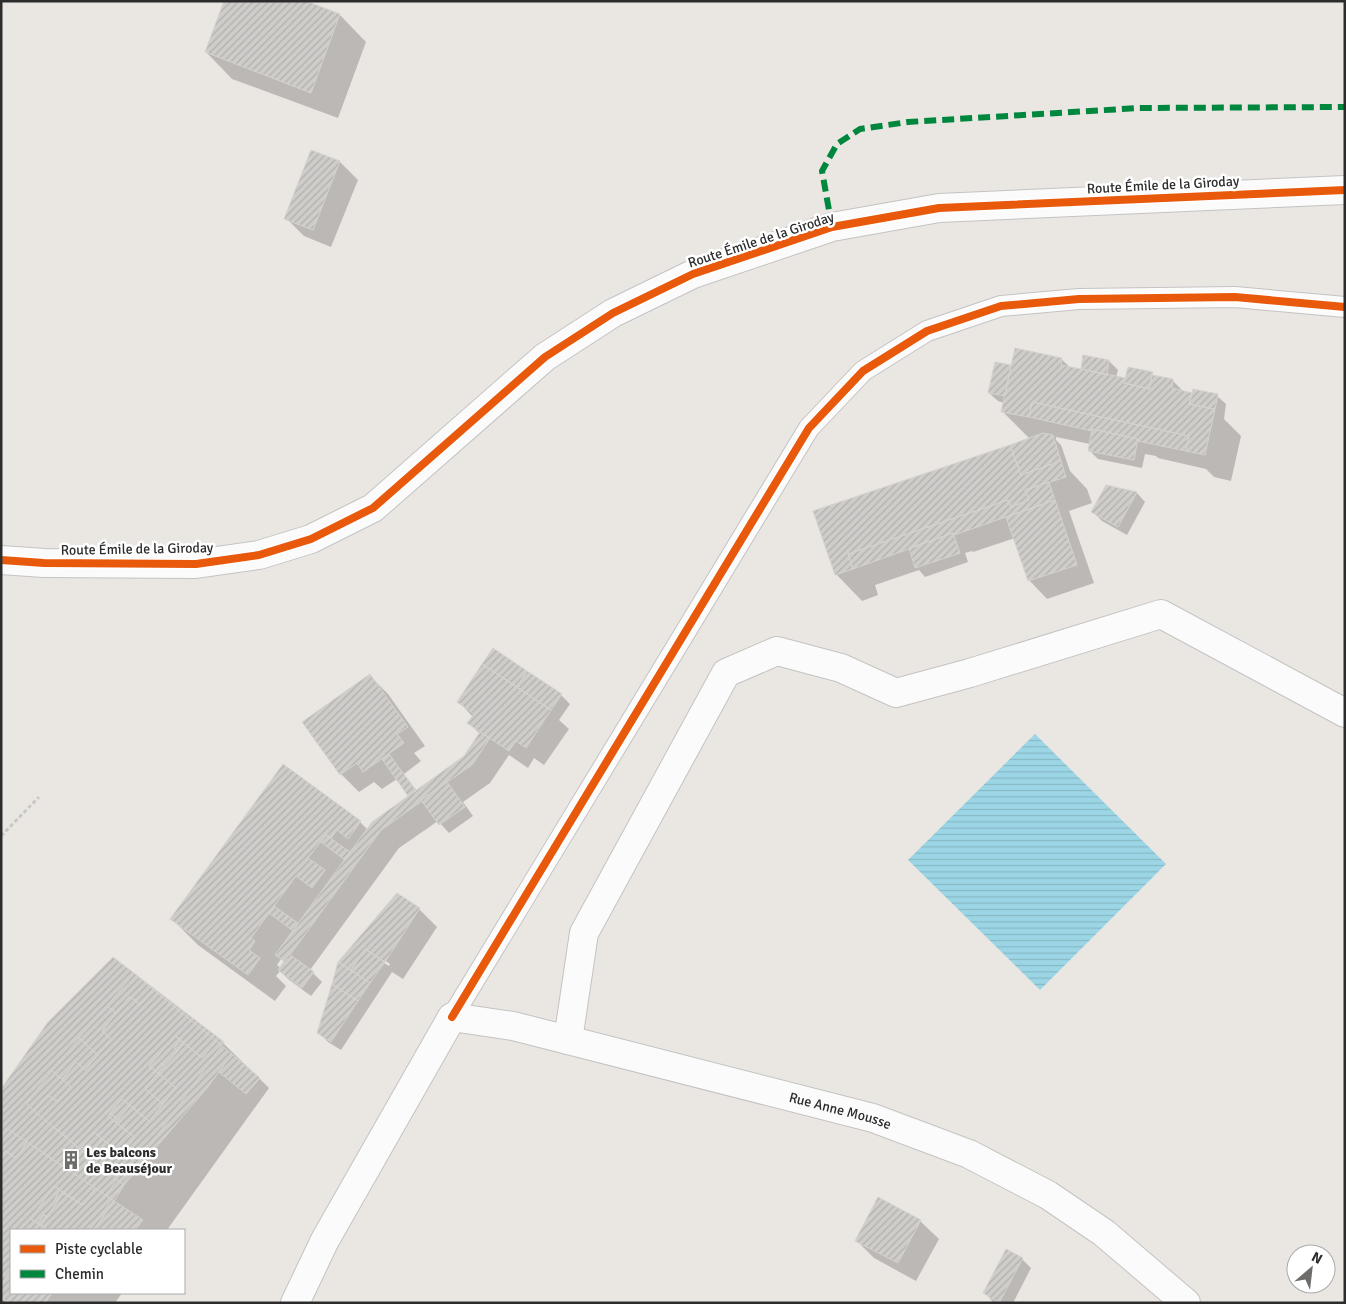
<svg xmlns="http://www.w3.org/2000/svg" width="1346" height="1304" font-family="Signika,sans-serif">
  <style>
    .water { fill: url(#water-rules) }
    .shadow { fill: #0003; fill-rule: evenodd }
    .building { fill: url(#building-hatch); stroke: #d5d2cf }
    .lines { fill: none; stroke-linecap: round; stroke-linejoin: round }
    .lane-casing { stroke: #c4c3c3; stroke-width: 22 }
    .street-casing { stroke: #c4c3c3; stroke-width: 30 }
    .secondary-casing { stroke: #c4c3c3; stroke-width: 30 }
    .path { stroke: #c8c8c7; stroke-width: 3; stroke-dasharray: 4 2.5; stroke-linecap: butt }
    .lane { stroke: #fcfbfb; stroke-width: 20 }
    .street { stroke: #fcfbfb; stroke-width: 28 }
    .secondary { stroke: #fcfbfb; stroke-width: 28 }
    .quiet { stroke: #00873e; stroke-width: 6; stroke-dasharray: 12 6; stroke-linecap: butt }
    .cycleway-casing { stroke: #fff; stroke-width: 11 }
    .cycleway { stroke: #e8590c; stroke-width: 8 }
    .labels { text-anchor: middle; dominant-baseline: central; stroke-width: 5; stroke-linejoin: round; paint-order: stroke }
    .street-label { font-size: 14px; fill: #2c2c2c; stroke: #fff }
    .poi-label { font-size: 14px; font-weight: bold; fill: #2c2c2c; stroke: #fff; text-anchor: start }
  </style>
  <defs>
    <pattern id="water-rules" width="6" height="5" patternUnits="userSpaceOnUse" patternTransform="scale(1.25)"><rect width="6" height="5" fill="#9cd6e6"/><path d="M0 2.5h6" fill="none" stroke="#87b8c5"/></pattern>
    <pattern id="building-hatch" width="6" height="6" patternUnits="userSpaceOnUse" patternTransform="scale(1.25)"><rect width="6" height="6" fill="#cfcdca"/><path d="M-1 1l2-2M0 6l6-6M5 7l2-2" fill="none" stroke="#b2b0ae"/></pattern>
  </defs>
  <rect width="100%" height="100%" fill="#eae7e3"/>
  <!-- water -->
  <path class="water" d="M1035,734L1166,864L1040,990L908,860Z"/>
  <!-- shadow -->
  <path class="shadow" d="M302,1L340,15L366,42L338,118L232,79L206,52Z
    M312,151L340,162L358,180L331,247L304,236L286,218Z
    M1061,359L1071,368L1085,371L1109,361L1118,370L1116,378L1126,380L1152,374L1156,377L1173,381L1184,392L1193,394L1217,396L1226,404L1224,419L1241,436L1231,481L1214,477L1206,469L1158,458L1156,456L1145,454L1142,468L1098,459L1089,450L1090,444L1056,437V440L1061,445L1070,471L1087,489L1092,503L1069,511L1094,583L1047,599L1029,580L1015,538L973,552L972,551L965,553L968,562L925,577L919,570L875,585L878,595L862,601L836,574L1030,439L1002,411L1004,403L998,401L989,393L1010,366L1012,368Z
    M1107,486L1137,493L1145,502L1127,535L1102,521L1093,512Z
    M493,649L561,695L570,704L559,720L569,729L544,765L534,758L528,768L509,755L490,783L463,802L473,816L449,833L438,821L399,848L310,970L322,982L311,996L288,979L280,971L276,976L286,986L275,1001L198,945L172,919L283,766L360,822L368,830L410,796L397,779L382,789L374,782L359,792L341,774L370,676L388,694L425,746L414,753L421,761L404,774L417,791L465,757L480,734L469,723L473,717L459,702ZM281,959L285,963L281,968L277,965Z
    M397,895L419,909L437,927L403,979L392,972L341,1050L328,1042L319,1033L339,963ZM377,955L390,964L389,966L375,957Z
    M223,1043L269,1088L167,1230H11V1293H122L115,1303H1V1091Z
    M920,1221L939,1239L916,1281L874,1258L856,1240Z
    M1022,1259L1031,1268L1013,1303L993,1302L985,1293Z"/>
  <!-- building -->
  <path class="building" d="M224,1H306L340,14L311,93L205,52Z
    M311,150L340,161L313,230L284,219Z
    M1015,348L1062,358L1061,365L1126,378L1124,383L1149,389L1152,375L1173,379L1172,388L1192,393L1189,404L1215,409L1205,455L1186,451L1189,436L1032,402L1029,417L1001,412Z
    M1083,355L1109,360L1107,375L1081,369Z
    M995,362L1011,365L1005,396L988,393Z
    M1128,367L1153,372L1149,389L1124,383Z
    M1193,389L1218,394L1215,409L1189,404Z
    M1032,402L1189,436L1186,451L1138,441V439L1092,429V431L1029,417Z
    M1092,429L1138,439L1134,460L1088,451Z
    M1043,433L1053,435L1061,461L1021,475L1010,445Z
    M1010,445L1021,475L1061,461L1066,477L1025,490L1029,500L1011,507L1008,500L848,554L853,569L835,575L813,511Z
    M1049,482L1055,500L954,535L953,533L853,569L848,554L1008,500L1011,507L1029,500L1025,490Z
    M1106,485L1137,492L1118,527L1091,512Z
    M1055,500L1077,565L1028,581L1006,517Z
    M953,533L960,553L915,568L909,548Z
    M493,648L527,671L517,687L482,664Z
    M482,664L551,710L526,748L516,741L509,751L467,723L474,714L457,702Z
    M527,671L562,694L551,710L517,687Z
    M370,674L408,727L397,734L404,743L363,772L357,763L340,775L302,722Z
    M480,732L490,738L472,765L421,800L422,801L381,830L290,955L289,954L284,961L275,955L372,822L464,756Z
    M389,754L416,791L408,796L382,759Z
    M283,764L361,821L348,839L337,830L331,838L326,835L308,858L325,870L312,888L296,876L251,938L255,941L249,950L260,958L248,975L170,919Z
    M447,782L465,807L439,825L421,800Z
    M326,835L350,852L345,860L321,842Z
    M397,893L420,908L385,962L365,949L351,970L338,962Z
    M274,906L298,923L293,931L269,913Z
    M365,949L385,962L370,983L351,970Z
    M289,954L314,972L302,988L278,970Z
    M113,957L224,1042L90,1230H11V1293H45L38,1303H1V1089L48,1022Z
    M338,962L370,983L358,1001L332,984Z
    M134,973L153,989L140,1005L130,996L116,1013L107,1006Z
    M332,984L358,1001L331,1042L317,1033Z
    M153,989L216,1041L202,1058L175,1036L149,1066L158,1073L145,1089L163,1104L149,1121L122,1099L108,1116L135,1138L121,1154L94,1132L80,1149L34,1111L48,1095L58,1102L71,1087L62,1079L76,1062L85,1070L111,1039L102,1031L116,1013L130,996L140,1005Z
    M107,1006L116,1013L102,1031L111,1039L98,1055L79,1038Z
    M175,1036L181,1040L174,1048L178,1051L164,1066L162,1063L156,1071L149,1066Z
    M79,1038L98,1055L85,1070L76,1062L62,1079L52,1071Z
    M181,1040L184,1043L178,1051L174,1048Z
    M216,1041L232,1054L207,1088L124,1185L88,1156L102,1139L121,1154L135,1138L116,1122L130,1105L149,1121L176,1088L158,1073L184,1043L202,1058Z
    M232,1054L260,1078L246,1094L219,1072Z
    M162,1063L164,1066L158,1073L156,1071Z
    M52,1071L71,1087L58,1102L48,1095L34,1111L26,1103Z
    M158,1073L176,1088L163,1104L145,1089Z
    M122,1099L130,1105L118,1120L110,1113Z
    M110,1113L118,1120L116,1122L108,1116Z
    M53,1126L80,1149L64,1167L35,1147Z
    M8,1129L27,1142L16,1158L5,1151L1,1158V1138Z
    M94,1132L102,1139L90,1154L82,1147Z
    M27,1142L95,1188L83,1205L54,1186L31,1219L48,1230H11V1256L9,1254L1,1265V1158L5,1151L16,1158Z
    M82,1147L90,1154L88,1156L80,1149Z
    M117,1179L124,1185L114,1201L106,1195Z
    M54,1186L60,1190L55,1199L58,1201L47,1217L44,1215L38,1223L31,1219Z
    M95,1188L114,1201L94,1230H48L41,1226L63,1193L83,1205Z
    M60,1190L63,1193L58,1201L55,1199Z
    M878,1197L921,1220L898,1263L855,1241Z
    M114,1201L143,1220L135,1230H100L96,1227Z
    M44,1215L47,1217L41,1226L38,1223Z
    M1006,1249L1023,1258L999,1303L983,1293Z
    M9,1254L11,1256V1264L10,1266L11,1270L1,1285V1265Z
    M11,1270V1293H52L45,1303H9L1,1297V1285Z"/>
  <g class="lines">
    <!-- lane casing -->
    <g class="lane-casing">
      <path id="lane" d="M452,1017L809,428L863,371L927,331L1001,306L1079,299L1235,297L1345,307"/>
    </g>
    <!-- street casing -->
    <g class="street-casing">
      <g id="street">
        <path d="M568,1040L584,933L726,673L777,651L841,668L896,693L970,673L1161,614L1345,713"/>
        <path id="s1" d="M295,1303L325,1240L452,1017L513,1026L873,1118L969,1154L1048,1195L1104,1233L1186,1303"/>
      </g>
    </g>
    <!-- secondary casing -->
    <g class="secondary-casing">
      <path id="secondary" d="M1,560L44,563L196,564L259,555L311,539L373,508L545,357L613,313L693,274L832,227L939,208L1345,190"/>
    </g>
    <!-- path -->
    <path class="path" d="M1,836L39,797"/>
    <!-- lane -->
    <use href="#lane" class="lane"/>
    <!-- street -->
    <use href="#street" class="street"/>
    <!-- secondary -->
    <use href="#secondary" class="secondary"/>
    <!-- quiet -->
    <path class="quiet" d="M832,227L822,171L837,144L860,129L908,122L1139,108L1345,107"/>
    <!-- cycleway casing -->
    <g class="cycleway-casing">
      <path id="cycleway" d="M1,560L44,563L196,564L259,555L311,539L373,508L545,357L613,313L693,274L832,227L939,208L1345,190
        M452,1017L809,428L863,371L927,331L1001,306L1079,299L1235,297L1345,307"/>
    </g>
    <!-- cycleway -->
    <use href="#cycleway" class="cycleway"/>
  </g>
  <!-- icons -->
  <defs>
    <g id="building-bare" transform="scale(1.5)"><path d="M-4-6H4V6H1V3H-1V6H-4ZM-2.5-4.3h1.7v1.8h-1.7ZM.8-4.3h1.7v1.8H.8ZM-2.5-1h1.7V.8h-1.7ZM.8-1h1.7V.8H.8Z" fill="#6e6d6c" stroke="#fff" stroke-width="2.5" paint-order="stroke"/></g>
  </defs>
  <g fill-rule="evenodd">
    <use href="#building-bare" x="71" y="1160"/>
  </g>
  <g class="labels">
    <!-- street labels -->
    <g class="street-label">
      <text transform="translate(1163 185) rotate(-3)">Route Émile de la Giroday</text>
      <text transform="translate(761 240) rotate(-18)">Route Émile de la Giroday</text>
      <text transform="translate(137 549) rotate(-1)">Route Émile de la Giroday</text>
      <text stroke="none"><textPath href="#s1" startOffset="726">Rue Anne Mousse</textPath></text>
    </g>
    <!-- poi labels -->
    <g class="poi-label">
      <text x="86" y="1152">Les balcons<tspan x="86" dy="16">de Beauséjour</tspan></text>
    </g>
  </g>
  <!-- border -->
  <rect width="1346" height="1304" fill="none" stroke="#2c2c2c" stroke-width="5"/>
  <!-- legend -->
  <rect x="10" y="1229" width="175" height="65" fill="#ffffff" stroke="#ababab"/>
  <rect x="20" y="1245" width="25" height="8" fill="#e8590c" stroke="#ababab"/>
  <text x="55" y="1254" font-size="15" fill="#2c2c2c">Piste cyclable</text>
  <rect x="20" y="1270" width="25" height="8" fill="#00873e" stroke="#ababab"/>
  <text x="55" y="1279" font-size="15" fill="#2c2c2c">Chemin</text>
  <!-- north arrow -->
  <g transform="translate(1311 1269) rotate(28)"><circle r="24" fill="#ffffff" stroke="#ababab"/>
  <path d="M0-4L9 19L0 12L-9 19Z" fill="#6e6d6c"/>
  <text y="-8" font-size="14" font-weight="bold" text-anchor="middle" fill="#2c2c2c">N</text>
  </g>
</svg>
